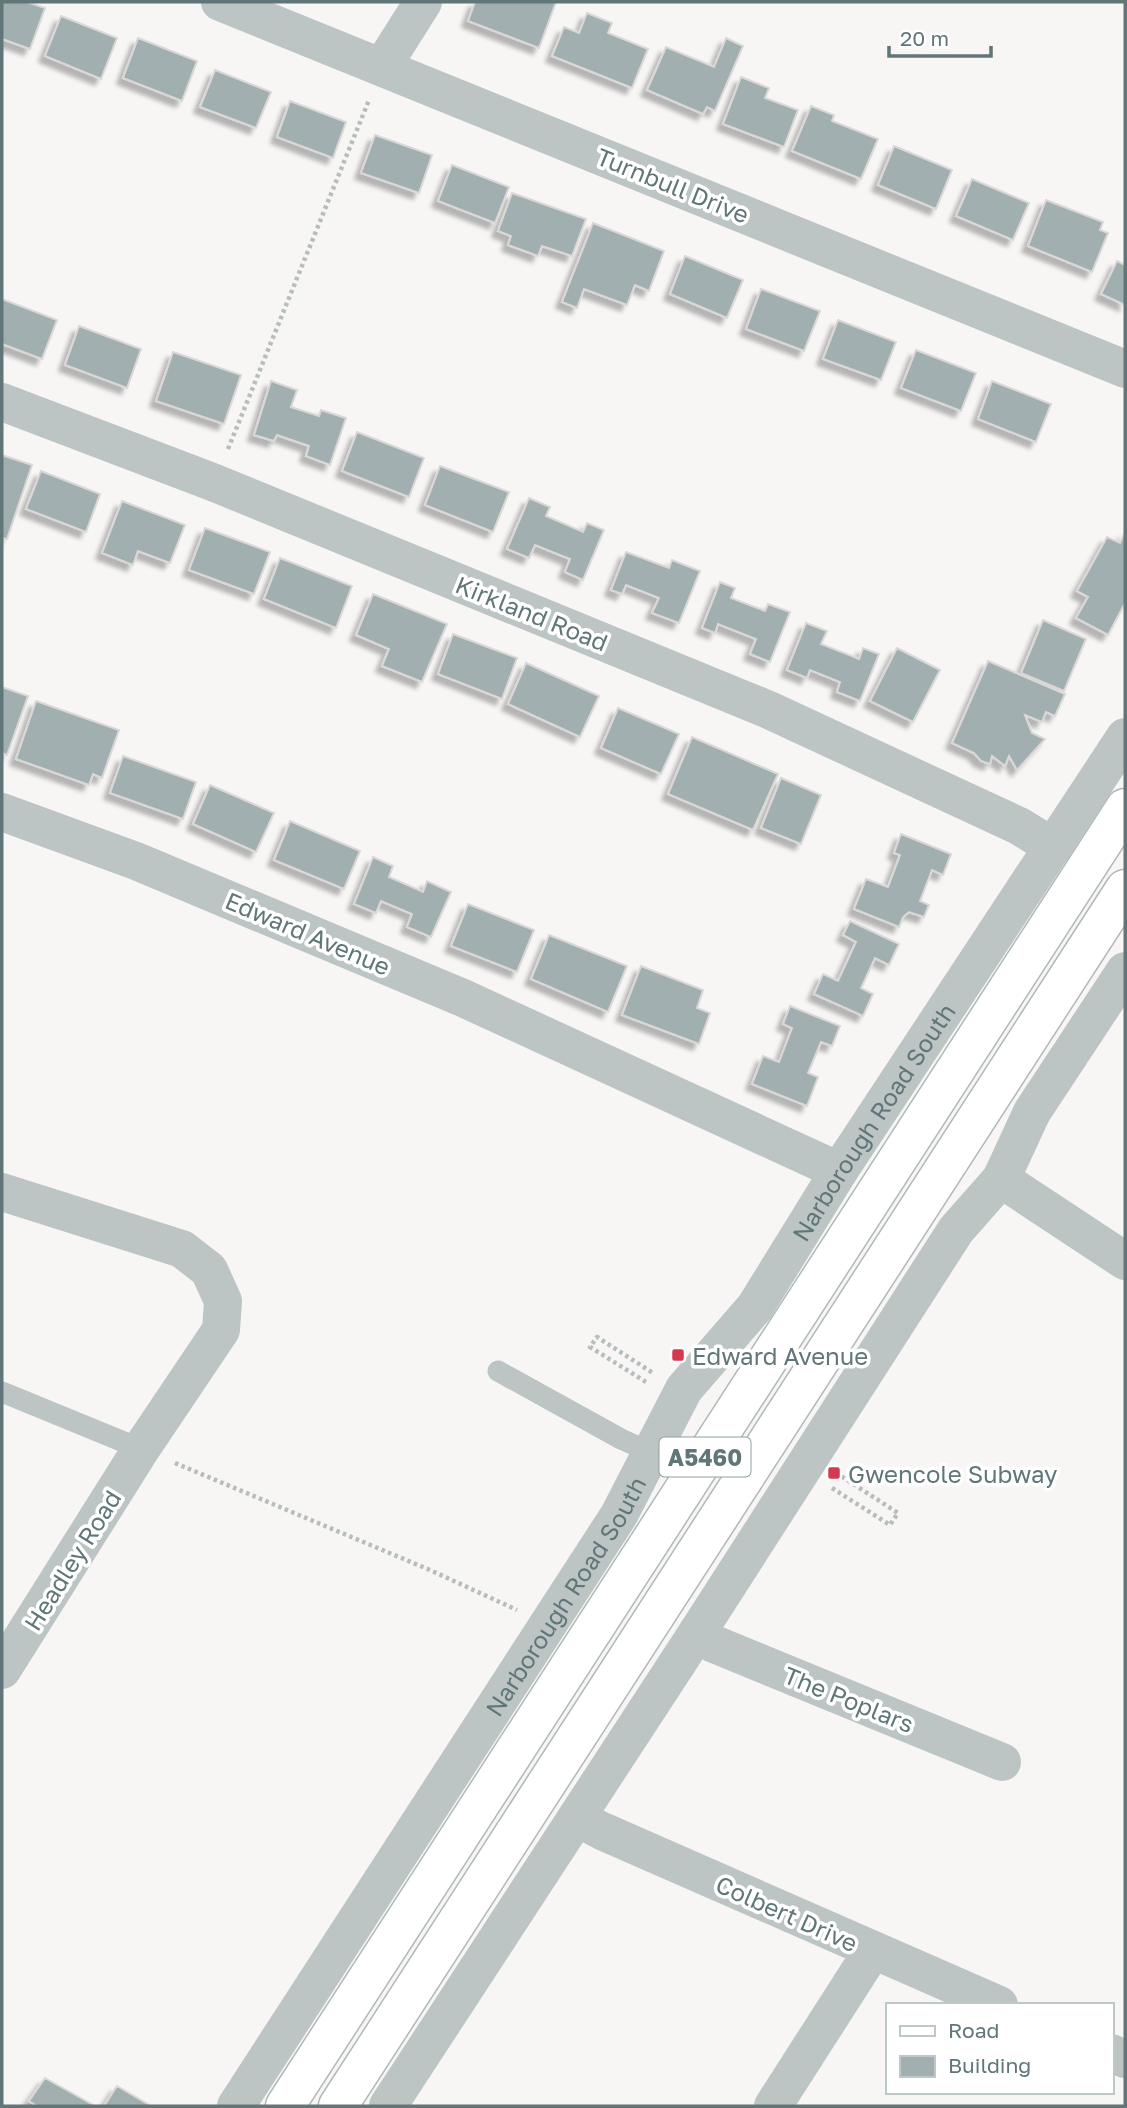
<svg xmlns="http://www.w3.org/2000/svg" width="1127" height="2108" font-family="'Golos Text',sans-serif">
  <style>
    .building { fill: #a2afb0; stroke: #d9d8d7; stroke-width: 2; filter: url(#shadow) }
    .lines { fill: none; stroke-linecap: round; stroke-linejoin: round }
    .primary-casing { stroke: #b0b8b9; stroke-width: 41 }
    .path { stroke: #b7bcbd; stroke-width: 4.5; stroke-dasharray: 3.5 3.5; stroke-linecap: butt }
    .service { stroke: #bcc4c4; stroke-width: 21 }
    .minor { stroke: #bcc4c4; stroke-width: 38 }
    .primary { stroke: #fff; stroke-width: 38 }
    .poi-dot { fill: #d3394f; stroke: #fff; stroke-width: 2.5 }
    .labels { text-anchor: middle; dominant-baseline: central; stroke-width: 7; stroke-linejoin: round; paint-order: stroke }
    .shield { fill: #fff; stroke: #909fa0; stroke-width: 2 }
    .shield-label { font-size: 23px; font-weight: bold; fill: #607678 }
    .street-label { font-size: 24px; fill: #607678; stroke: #fff }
    .poi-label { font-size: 24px; fill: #607678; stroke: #fff; text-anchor: start }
  </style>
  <defs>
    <filter id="shadow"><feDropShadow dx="-6" dy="6" stdDeviation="2" flood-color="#0004"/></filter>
  </defs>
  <rect width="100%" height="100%" fill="#f7f6f5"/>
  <!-- building -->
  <path class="building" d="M2,2H27L45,8L30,49L2,39Z
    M475,2H556L539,48L468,21Z
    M587,13L612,23L608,33L648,49L632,88L552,56L564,27L579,33Z
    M61,16L117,38L101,79L45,56Z
    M138,38L197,61L182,101L123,78Z
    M726,38L743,46L715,111L707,107L703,114L647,90L666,47L714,67Z
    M215,70L271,92L256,128L200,107Z
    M741,77L769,88L765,98L798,110L784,147L723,124Z
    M290,101L346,122L333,158L277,137Z
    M811,106L834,115L832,121L878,139L861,179L792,151Z
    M375,135L432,155L419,193L361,173Z
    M894,146L952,170L936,209L878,185Z
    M452,165L509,187L495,223L438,201Z
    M972,179L1029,203L1013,240L956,216Z
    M512,193L586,219L572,256L542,246L538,256L508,245L511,236L498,231Z
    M1046,200L1103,222L1100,230L1108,233L1092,272L1028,246Z
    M593,223L664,251L649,291L635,285L627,305L584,289L577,308L562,302Z
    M685,256L743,280L727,318L670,294Z
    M1117,261L1125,265V305L1101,294Z
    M761,289L820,311L804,351L746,329Z
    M2,299L57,320L42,359L2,344Z
    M838,320L896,342L881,380L823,359Z
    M79,326L141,349L127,388L65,365Z
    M916,350L976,373L961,411L901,388Z
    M173,352L241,375L224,424L156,401Z
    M271,381L297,390L291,407L319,416L321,410L346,418L330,465L306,456L309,446L277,435L274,441L254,435Z
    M992,381L1051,404L1036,442L978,419Z
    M357,432L424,458L409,497L342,471Z
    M2,455L32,465L7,539L2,538Z
    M440,466L509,492L493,532L425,505Z
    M41,471L100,494L86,532L26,509Z
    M529,498L550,507L546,516L583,532L587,523L604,530L583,580L565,572L570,559L535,545L529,558L507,549Z
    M122,501L185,525L170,563L138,551L133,565L102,553Z
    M205,528L270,552L254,594L189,570Z
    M1125,532V603L1108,635L1076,618L1088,597L1077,591L1107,537L1120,543Z
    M626,552L669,568L672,560L700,571L679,623L652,613L659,598L626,585L622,594L611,590Z
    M280,558L352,586L336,628L264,599Z
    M720,582L735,588L731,598L765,611L768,604L790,612L770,662L750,654L756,639L718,624L715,633L702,628Z
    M373,594L447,624L422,682L382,666L389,649L356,635Z
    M1043,620L1086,639L1064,691L1021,673Z
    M806,623L827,631L821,644L859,659L863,648L879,654L860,701L837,692L840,682L810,670L807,678L787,670Z
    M453,634L517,658L502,699L438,674Z
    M897,648L940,670L913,722L870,701Z
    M988,661L1065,694L1055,716L1046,712L1042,722L1025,715L1032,733L1045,739L1017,770L1009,756L1005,766L992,756L990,764L981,761L974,753L952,743Z
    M526,663L599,696L580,737L508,704Z
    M2,687L28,696L7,755L2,753Z
    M36,701L119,730L102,778L93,774L89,785L16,759Z
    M618,708L679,734L661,774L601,748Z
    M692,737L778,774L753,830L668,794Z
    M123,756L196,782L183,819L110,793Z
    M781,778L821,795L801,844L761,828Z
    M210,785L274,813L256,852L193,824Z
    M290,821L360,851L344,889L274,860Z
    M901,834L951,854L943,875L932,870L920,901L929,905L924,917L909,912L903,917L899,927L854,909L866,879L888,887L900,855L894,853Z
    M373,857L393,866L389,877L423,892L427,881L451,892L431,937L407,927L412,914L381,901L376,913L354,904Z
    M468,904L534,930L517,972L451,946Z
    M850,921L899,944L889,965L875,958L861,988L873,994L863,1016L814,994L823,974L838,981L856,942L843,935Z
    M549,935L627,966L608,1012L531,979Z
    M641,966L703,990L697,1008L710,1013L699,1044L622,1015Z
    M790,1006L840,1026L832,1046L821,1042L808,1073L818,1077L807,1106L752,1084L763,1056L779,1062L792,1028L783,1024Z
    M45,2078L95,2106H37L29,2101Z
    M117,2086L151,2106H104Z"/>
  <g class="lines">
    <!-- primary casing -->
    <g class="primary-casing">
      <path id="primary" d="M285,2106L1125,808
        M338,2106L1125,889"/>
    </g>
    <!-- path -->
    <path class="path" d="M228,449L369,100
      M646,1382L590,1347L597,1337L653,1373
      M175,1463L430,1570L517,1610
      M832,1488L890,1525L898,1513L841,1476"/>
    <!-- service -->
    <path class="service" d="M498,1371L621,1439L650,1452
      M2,1392L141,1449"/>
    <!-- minor -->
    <g class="minor">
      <path d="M220,2L1125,369"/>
      <path d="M382,67L423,2"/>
      <path d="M2,402L215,483L769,710L1019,826L1053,847"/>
      <path d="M2,812L136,861L463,998L839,1171"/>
      <path d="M1001,1179L1125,1261"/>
      <path d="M2,1192L182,1249L209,1270L223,1301L221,1330L141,1449L2,1670"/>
      <path d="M697,1633L714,1644L1002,1762"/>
      <path d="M577,1818L602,1831L999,2005"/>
      <path d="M1111,2053L1125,2059"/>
      <path id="s1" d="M236,2106L619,1515L684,1389L755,1307L839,1171L1125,737"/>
      <path d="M388,2106L697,1633L956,1230L1001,1179L1032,1112L1125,971"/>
      <path d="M773,2106L873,1950"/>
    </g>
    <!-- primary -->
    <use href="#primary" class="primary"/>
  </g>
  <!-- markers -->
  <g class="poi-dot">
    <rect x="671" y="1348" width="14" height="14" rx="3.5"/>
    <rect x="827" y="1466" width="14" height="14" rx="3.5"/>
  </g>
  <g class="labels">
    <!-- shield labels -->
    <rect class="shield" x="659.5" y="1437.5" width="91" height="39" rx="5"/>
    <g class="shield-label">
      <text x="705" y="1457">A5460</text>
    </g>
    <!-- street labels -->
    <g class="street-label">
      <text transform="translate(673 185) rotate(22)">Turnbull Drive</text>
      <text transform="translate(532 613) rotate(22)">Kirkland Road</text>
      <text transform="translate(308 933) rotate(23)">Edward Avenue</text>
      <text stroke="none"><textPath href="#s1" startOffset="1174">Narborough Road South</textPath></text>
      <text transform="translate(72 1560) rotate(-58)">Headley Road</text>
      <text stroke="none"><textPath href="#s1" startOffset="607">Narborough Road South</textPath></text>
      <text transform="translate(849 1699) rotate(22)">The Poplars</text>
      <text transform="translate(787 1913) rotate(24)">Colbert Drive</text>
    </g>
    <!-- poi labels -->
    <g class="poi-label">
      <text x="692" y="1355">Edward Avenue</text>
      <text x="848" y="1473">Gwencole Subway</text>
    </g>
  </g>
  <!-- border -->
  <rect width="1127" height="2108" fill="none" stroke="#607678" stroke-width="7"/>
  <!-- legend -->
  <rect x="886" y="2003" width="228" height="91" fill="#ffffff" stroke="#bfc8c9" stroke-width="2"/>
  <rect x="900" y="2026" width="35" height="10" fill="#ffffff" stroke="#bfc8c9" stroke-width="2"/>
  <text x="948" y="2038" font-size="21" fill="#607678">Road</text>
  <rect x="900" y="2056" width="35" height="21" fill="#a2afb0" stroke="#bfc8c9" stroke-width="2"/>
  <text x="948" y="2073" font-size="21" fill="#607678">Building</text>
  <!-- scale -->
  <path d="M889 46v10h102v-10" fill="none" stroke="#607678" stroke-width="3.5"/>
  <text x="900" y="46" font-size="21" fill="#607678" stroke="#ffffff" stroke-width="5" paint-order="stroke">20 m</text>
</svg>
